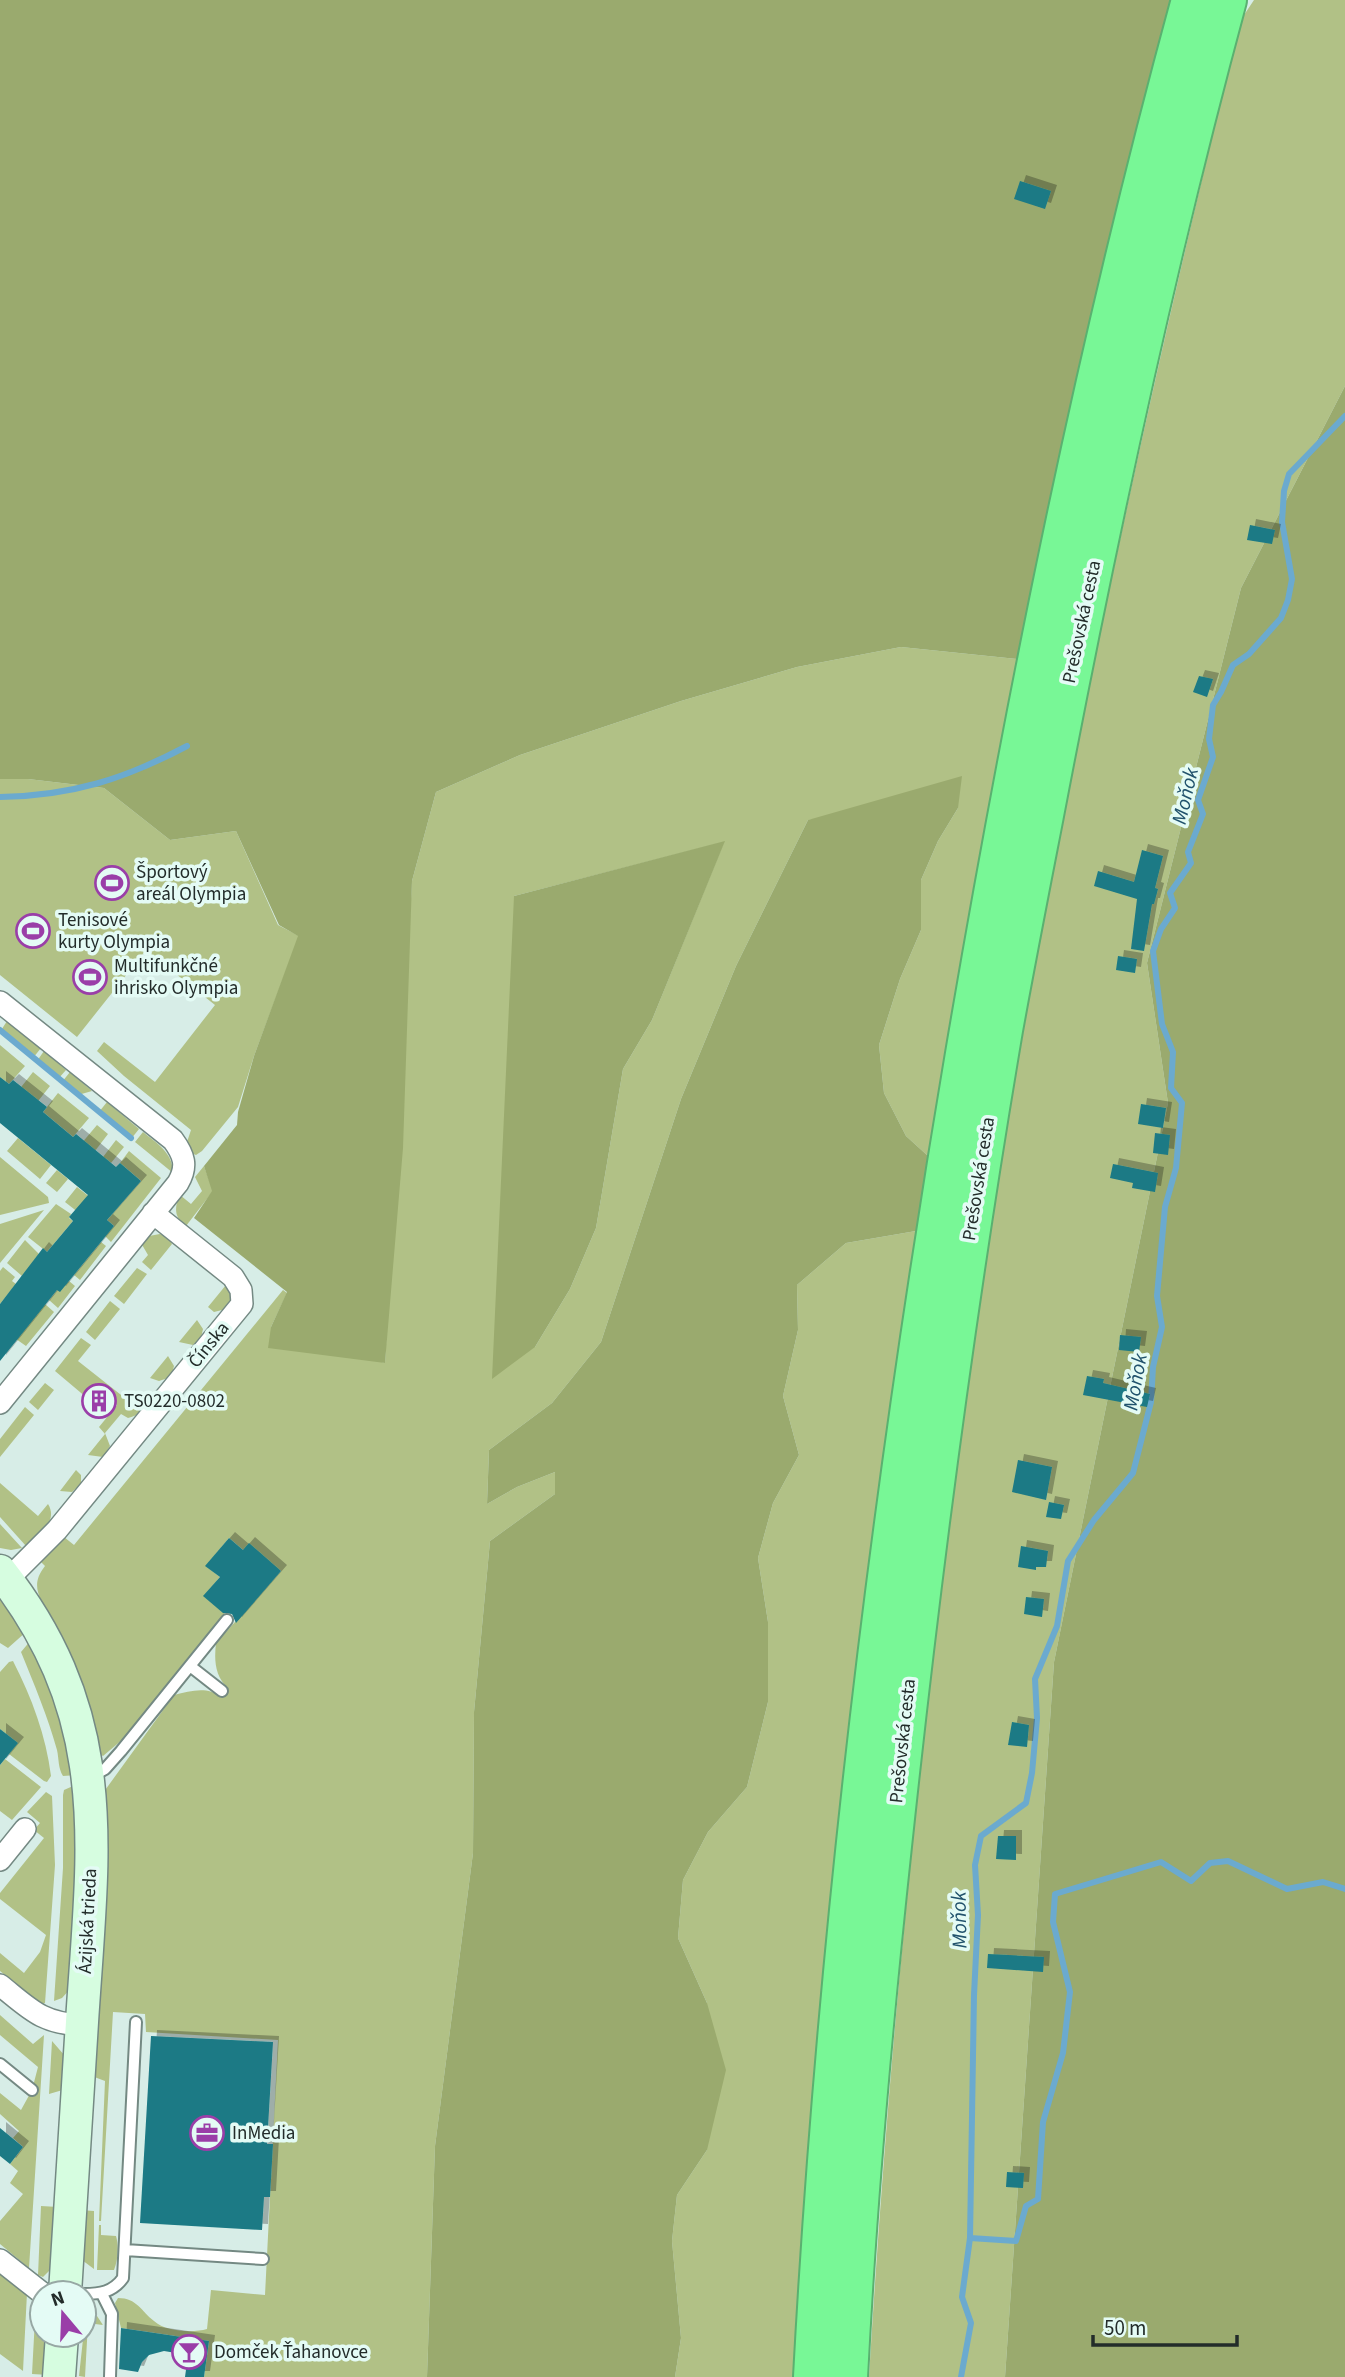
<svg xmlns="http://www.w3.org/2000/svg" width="1345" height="2377" font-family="'Source Sans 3',sans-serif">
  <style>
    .green { fill: #b1c186; fill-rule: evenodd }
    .forest { fill: #9aaa6e }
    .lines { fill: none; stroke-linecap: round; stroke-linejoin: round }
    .stream { stroke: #6baacf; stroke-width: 6 }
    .building { fill: #1b7a85; filter: url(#shadow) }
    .lane-casing { stroke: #748983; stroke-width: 14 }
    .street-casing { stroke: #748983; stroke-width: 24 }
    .secondary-casing { stroke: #748983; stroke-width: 35 }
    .highway-casing { stroke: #5ab070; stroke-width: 42 }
    .lane { stroke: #fff; stroke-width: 10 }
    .street { stroke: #fff; stroke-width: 21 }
    .secondary { stroke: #d6fde0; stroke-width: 32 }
    .highway { stroke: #78f796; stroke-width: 38 }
    .labels { text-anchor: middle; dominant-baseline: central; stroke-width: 7; stroke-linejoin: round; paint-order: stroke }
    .street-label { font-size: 19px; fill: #232c2a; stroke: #e4fbf5 }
    .poi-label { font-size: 19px; fill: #232c2a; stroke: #e4fbf5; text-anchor: start }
    .water-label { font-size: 21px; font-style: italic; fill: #21526c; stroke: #e4fbf5 }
  </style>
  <defs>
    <filter id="shadow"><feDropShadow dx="6" dy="-6" stdDeviation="0" flood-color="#0004"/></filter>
  </defs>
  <rect width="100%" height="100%" fill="#d7ede7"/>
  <!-- green -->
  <path class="green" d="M1254,0H1345V386L1241,588L1147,963L1168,1103L1054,1662L1005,2377H869C893,1978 936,1580 998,1184C1060,793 1146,406 1240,21Z
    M901,647L1017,659L983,839L928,1156L906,1136L884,1093L879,1045L900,979L921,930V880L938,841L958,808L808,820L736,966L681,1099L601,1342L552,1403L489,1450L487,1504L517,1487L555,1472V1494L490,1541L474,1712L473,1853L435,2146L427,2377H204L209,2341L121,2328L115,2303L118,2298C137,2298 141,2311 154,2321C166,2332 193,2333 207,2329L211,2290L265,2295L278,2040L146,2032L145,2014L113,2012L101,2221H99L105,2081L89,2075L103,1793L174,1695C191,1691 207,1686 221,1697L228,1688C215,1676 214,1661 216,1643L281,1571L243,1550L229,1538L206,1566L220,1577L204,1596L225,1614L122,1740L103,1756L96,1752L47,1620L50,1616C39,1597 30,1585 45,1566L41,1562L64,1537L74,1545L283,1290L287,1293L271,1327L385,1363L412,881L436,792L520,755L681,701L797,667ZM724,842L652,1020L623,1069L596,1228L570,1289L535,1347L514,896Z
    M0,779H28L104,788L170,840L236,831L278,925L299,936L254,1056L238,1107L202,1151L196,1155L191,1153L186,1145L191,1130L124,1076L97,1051L104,1042L155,1082L215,1005L146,950L77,1037L0,975Z
    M7,1021L41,1048L33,1058L0,1032Z
    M0,1045L25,1066L9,1084L0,1077Z
    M44,1051L66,1070L58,1079L37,1061Z
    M33,1072L50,1086L35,1105L18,1091Z
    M70,1072L92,1091L78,1095L62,1082Z
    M58,1093L89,1118L73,1137L43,1112Z
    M107,1102L139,1129L131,1139L99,1112Z
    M97,1125L108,1134L95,1151L81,1144Z
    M143,1132C158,1144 173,1153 173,1173L135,1142Z
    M18,1138L51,1165L40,1179L7,1151Z
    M116,1140L124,1147L111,1163L103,1157Z
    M129,1151L161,1178L111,1242L105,1236L114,1226L107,1220L141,1181L120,1163Z
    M0,1157L48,1197L49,1203L0,1215Z
    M204,1166L213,1191L186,1226C174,1218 174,1207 180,1195L191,1204L202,1191L195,1177Z
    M57,1170L68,1179L57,1192L46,1183Z
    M77,1187L91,1198L79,1213L65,1202Z
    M56,1204L71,1214L69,1218L73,1221L47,1252L28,1237Z
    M44,1210L0,1263V1224Z
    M916,1231C886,1434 858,1636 837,1840C818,2018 805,2198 794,2377H675L681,2338L672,2241L677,2195L707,2150V2003L678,1938L683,1880L708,1832L747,1787L768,1702V1622L758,1558L773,1503L799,1455L783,1396L798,1330L797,1285L846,1243Z
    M160,1234L168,1237L172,1244L151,1270L142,1262L148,1255L141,1243L149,1236Z
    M25,1240L39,1254L22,1276L7,1263Z
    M101,1242L106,1246L80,1280L74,1275Z
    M3,1267L15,1277L12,1281L16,1284L0,1304V1271Z
    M137,1268L147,1274L124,1304L114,1296Z
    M69,1281L75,1286L58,1308L49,1300L57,1290Z
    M226,1285L230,1289L232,1301L226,1309L214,1312L208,1307Z
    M110,1301L120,1309L95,1340L86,1332Z
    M45,1304L54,1312L26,1346L16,1339Z
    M197,1320L203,1329L201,1338L193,1345L179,1342Z
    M81,1338L91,1345L78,1361L130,1402L139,1392C149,1404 143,1415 128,1418L121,1414L105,1433L110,1446L103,1457L88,1455L105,1434L99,1427L117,1405L103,1392L93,1403L55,1371Z
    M168,1356L174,1366L171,1377L159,1381L150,1378Z
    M45,1383L54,1390L38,1410L29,1402Z
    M25,1407L34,1415L0,1457V1439Z
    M76,1470L81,1475V1484L72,1492L60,1491Z
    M0,1483L38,1516L48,1504C59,1522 38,1535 26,1546L0,1517Z
    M0,1524L22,1548L11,1550L0,1548Z
    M0,1593L26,1632L8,1648L0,1643Z
    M31,1640L48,1669L77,1775L63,1776C58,1768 59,1759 57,1750C48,1717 34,1684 21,1652Z
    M13,1661C32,1698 46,1736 51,1776L47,1782L44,1781L9,1754L17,1743L0,1729V1672L9,1662Z
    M5,1759L41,1787L12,1820L0,1811V1765Z
    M73,1786L81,1822L71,1988L62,1998L54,2001L63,1868V1795L64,1790Z
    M46,1792L52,1796L55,1865L45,2003L41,2004L0,1971V1953L24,1973L40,1952L46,1935L0,1899V1893L44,1838L34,1830L40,1823L27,1812Z
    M0,2015L33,2044L44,2035L29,2268L0,2244V2221L23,2194L10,2183L18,2171L10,2164L23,2147L13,2138L19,2131L0,2114V2093L21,2110L32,2090L38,2067L0,2035Z
    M52,2041L65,2056L66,2089L49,2094Z
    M41,2206L58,2207L51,2269L43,2277L38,2275Z
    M80,2210L94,2211V2269L82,2260Z
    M99,2225H101V2235L116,2236C119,2246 118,2260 114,2270H97Z
    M0,2271L27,2293L23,2371L0,2354Z
    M36,2300L42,2306V2335H51L49,2375L32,2374Z
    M89,2315L97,2316L103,2325L88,2323L85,2377L79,2376L84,2330Z"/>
  <!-- forest -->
  <path class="forest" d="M0,0H1171L1127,170L1079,369L1017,659L901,647L797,667L681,701L520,755L436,792L412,881L403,1148L385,1363L268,1348L271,1327L287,1292L194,1218L212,1191L204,1166L237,1125L238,1112L254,1056L298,936L279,925L236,831L170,840L104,788L28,779H0Z
    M1345,386V2377H1005L1054,1662L1168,1103L1147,963L1241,588Z
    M962,776L958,808L938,841L921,880V930L900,979L879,1045L884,1093L906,1136L928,1156L916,1231L846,1243L797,1285L798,1330L783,1396L799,1455L773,1503L758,1558L768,1622V1702L747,1787L708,1832L683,1880L678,1938L707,2003L726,2070L707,2150L677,2195L672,2241L681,2338L675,2377H427L435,2146L473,1853L474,1712L490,1541L555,1494V1472L517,1487L487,1504L489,1450L552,1403L601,1342L681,1099L736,966L808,820Z
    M725,841L652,1020L623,1069L596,1228L570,1289L535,1347L492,1379L514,896Z"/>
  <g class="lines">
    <!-- stream -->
    <path class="stream" d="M0,797C71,796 125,779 187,746
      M0,1030L131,1138
      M970,2238L1016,2241L1026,2206L1038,2199L1043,2122L1063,2053L1070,1992L1053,1922L1055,1894L1161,1862L1191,1881L1210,1863L1228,1861L1287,1889L1323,1882L1345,1889
      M961,2377L971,2323L962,2297L970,2238L974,1995L978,1915L975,1865L981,1836L1026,1803L1032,1773L1037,1718L1035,1679L1057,1626L1068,1561L1094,1520L1133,1473L1151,1402L1153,1367L1162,1327L1157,1296L1165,1207L1176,1168L1182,1103L1171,1088L1173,1052L1162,1024L1153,951L1161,929L1175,908L1170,893L1191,863L1188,852L1203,814L1198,800L1213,757L1209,739L1213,705L1221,692L1233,665L1249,654L1281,618L1288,600L1292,579L1282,522L1284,491L1289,474L1345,416"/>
  </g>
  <!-- building -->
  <path class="building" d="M1020,181L1051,191L1045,209L1014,199Z
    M1250,525L1275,530L1272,544L1247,540Z
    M1199,676L1213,679L1207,697L1193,692Z
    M1142,850L1163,856L1155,888L1158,889L1154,904H1152L1144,951L1131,949L1137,899L1094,886L1098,871L1134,882Z
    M1118,956L1137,959L1135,973L1116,970Z
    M0,1077L9,1084L13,1080L47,1107L43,1112L73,1137L76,1134L116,1167L120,1163L141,1181L107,1220L114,1226L60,1292L57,1290L0,1361V1304L43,1248L47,1252L73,1221L69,1217L88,1195L0,1123Z
    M1141,1104L1166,1108L1163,1128L1138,1124Z
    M1155,1133L1170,1135L1168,1155L1153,1153Z
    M1113,1164L1158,1173L1155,1192L1132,1188L1133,1183L1110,1178Z
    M1120,1335L1141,1337L1139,1352L1119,1350Z
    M1087,1376L1104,1379L1103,1383L1150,1394L1147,1407L1083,1395Z
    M1018,1460L1052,1467L1046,1500L1012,1492Z
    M1049,1502L1064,1505L1061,1519L1046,1517Z
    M229,1538L243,1550L249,1543L281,1571L236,1623L232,1614L223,1613L203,1596L220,1577L205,1566Z
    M1021,1546L1048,1551L1046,1567H1036V1570L1018,1567Z
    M1026,1597L1044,1599L1042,1617L1024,1614Z
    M1012,1722L1029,1725L1027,1747L1008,1745Z
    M0,1729L18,1743L0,1765Z
    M998,1836H1016V1860L996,1859Z
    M988,1954L1044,1957L1043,1972L987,1968Z
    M151,2036L273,2042L267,2144H273L270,2197H264L262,2230L140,2223Z
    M0,2128L23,2147L10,2164L0,2156Z
    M1007,2172L1024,2173L1023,2188L1006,2187Z
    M121,2328L209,2341L204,2377H185L188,2355L164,2351L149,2355L142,2362L138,2372L119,2369Z"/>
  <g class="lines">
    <!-- lane casing -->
    <g class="lane-casing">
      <path id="lane" d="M190,1666L222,1691
        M92,1776L105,1769L121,1751L227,1620
        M0,2064L32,2090
        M125,2250L263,2259
        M84,2294C100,2294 113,2292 123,2278L136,2022
        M102,2294L112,2314L110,2377"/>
    </g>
    <!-- street casing -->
    <g class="street-casing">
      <path id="street" d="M0,1002L173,1140C184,1155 188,1166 178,1183L0,1403
        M7,1580L57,1530L242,1304L241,1290L233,1277L153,1213
        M0,1860L25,1829
        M0,1985C30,2009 41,2023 81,2025
        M0,2260L42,2293"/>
    </g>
    <!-- secondary casing -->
    <g class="secondary-casing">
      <path id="secondary" d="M0,1571C116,1719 93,1848 82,2022C76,2112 71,2203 65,2293
        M59,2377L62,2335"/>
    </g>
    <!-- highway casing -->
    <g class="highway-casing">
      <path id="highway" d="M813,2377C837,1933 891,1492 965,1054C1025,700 1096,347 1191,0
        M848,2377C857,2200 873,2022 892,1846C921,1573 957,1300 1003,1030C1016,958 1030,887 1044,815C1096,542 1154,269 1227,0"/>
    </g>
    <!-- lane -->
    <use href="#lane" class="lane"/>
    <!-- street -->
    <use href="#street" class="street"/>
    <!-- secondary -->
    <use href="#secondary" class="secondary"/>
    <!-- highway -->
    <use href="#highway" class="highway"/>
  </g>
  <!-- icons -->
  <defs>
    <g id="stadium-ring" transform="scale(1.75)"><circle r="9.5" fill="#e4fbf5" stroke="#9a3ea8" stroke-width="1.5"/><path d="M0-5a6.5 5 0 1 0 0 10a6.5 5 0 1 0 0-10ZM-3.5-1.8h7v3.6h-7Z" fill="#9a3ea8"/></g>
    <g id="building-ring" transform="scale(1.75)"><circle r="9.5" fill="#e4fbf5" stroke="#9a3ea8" stroke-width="1.5"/><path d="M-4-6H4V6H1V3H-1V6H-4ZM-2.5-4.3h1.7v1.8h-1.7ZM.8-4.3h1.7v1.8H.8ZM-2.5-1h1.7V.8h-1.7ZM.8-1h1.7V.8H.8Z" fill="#9a3ea8"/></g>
    <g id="office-ring" transform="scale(1.75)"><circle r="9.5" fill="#e4fbf5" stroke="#9a3ea8" stroke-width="1.5"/><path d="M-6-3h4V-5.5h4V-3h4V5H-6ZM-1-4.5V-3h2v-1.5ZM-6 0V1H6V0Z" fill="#9a3ea8"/></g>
    <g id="bar-ring" transform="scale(1.75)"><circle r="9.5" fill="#e4fbf5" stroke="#9a3ea8" stroke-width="1.5"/><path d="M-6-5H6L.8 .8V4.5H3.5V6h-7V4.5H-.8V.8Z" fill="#9a3ea8"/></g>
  </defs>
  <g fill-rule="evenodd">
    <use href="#stadium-ring" x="112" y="883"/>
    <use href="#stadium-ring" x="33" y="931"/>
    <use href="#stadium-ring" x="90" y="977"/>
    <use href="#building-ring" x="99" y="1401"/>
    <use href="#office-ring" x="207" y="2133"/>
    <use href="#bar-ring" x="189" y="2352"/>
  </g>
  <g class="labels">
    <!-- street labels -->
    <g class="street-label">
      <text transform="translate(1082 622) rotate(-78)">Prešovská cesta</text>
      <text transform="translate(979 1179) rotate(-81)">Prešovská cesta</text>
      <text transform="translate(209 1345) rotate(-51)">Čínska</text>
      <text transform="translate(903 1741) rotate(-84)">Prešovská cesta</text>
      <text transform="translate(88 1921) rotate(-87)">Ázijská trieda</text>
    </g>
    <!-- poi labels -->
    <g class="poi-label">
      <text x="136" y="872">Športový<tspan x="136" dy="22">areál Olympia</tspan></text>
      <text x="58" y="920">Tenisové<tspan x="58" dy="22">kurty Olympia</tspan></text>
      <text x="114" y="966">Multifunkčné<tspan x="114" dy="22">ihrisko Olympia</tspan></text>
      <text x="124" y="1401">TS0220-0802</text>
      <text x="232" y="2133">InMedia</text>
      <text x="214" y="2352">Domček Ťahanovce</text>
    </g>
    <!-- water labels -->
    <g class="water-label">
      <text transform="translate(1185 796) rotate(-77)">Moňok</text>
      <text transform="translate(1135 1382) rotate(-80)">Moňok</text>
      <text transform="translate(959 1920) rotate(-91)">Moňok</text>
    </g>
  </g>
  <!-- north arrow -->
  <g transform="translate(63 2314) rotate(341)"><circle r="33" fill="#e4fbf5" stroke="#97a8a4" stroke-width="2"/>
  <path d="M0-5L12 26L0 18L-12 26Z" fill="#9a3ea8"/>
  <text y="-10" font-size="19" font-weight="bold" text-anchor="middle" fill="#232c2a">N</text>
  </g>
  <!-- scale -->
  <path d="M1093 2335v10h144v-10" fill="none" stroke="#232c2a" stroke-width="3.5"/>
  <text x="1104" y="2335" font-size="21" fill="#232c2a" stroke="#e4fbf5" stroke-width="5" paint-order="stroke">50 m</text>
</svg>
